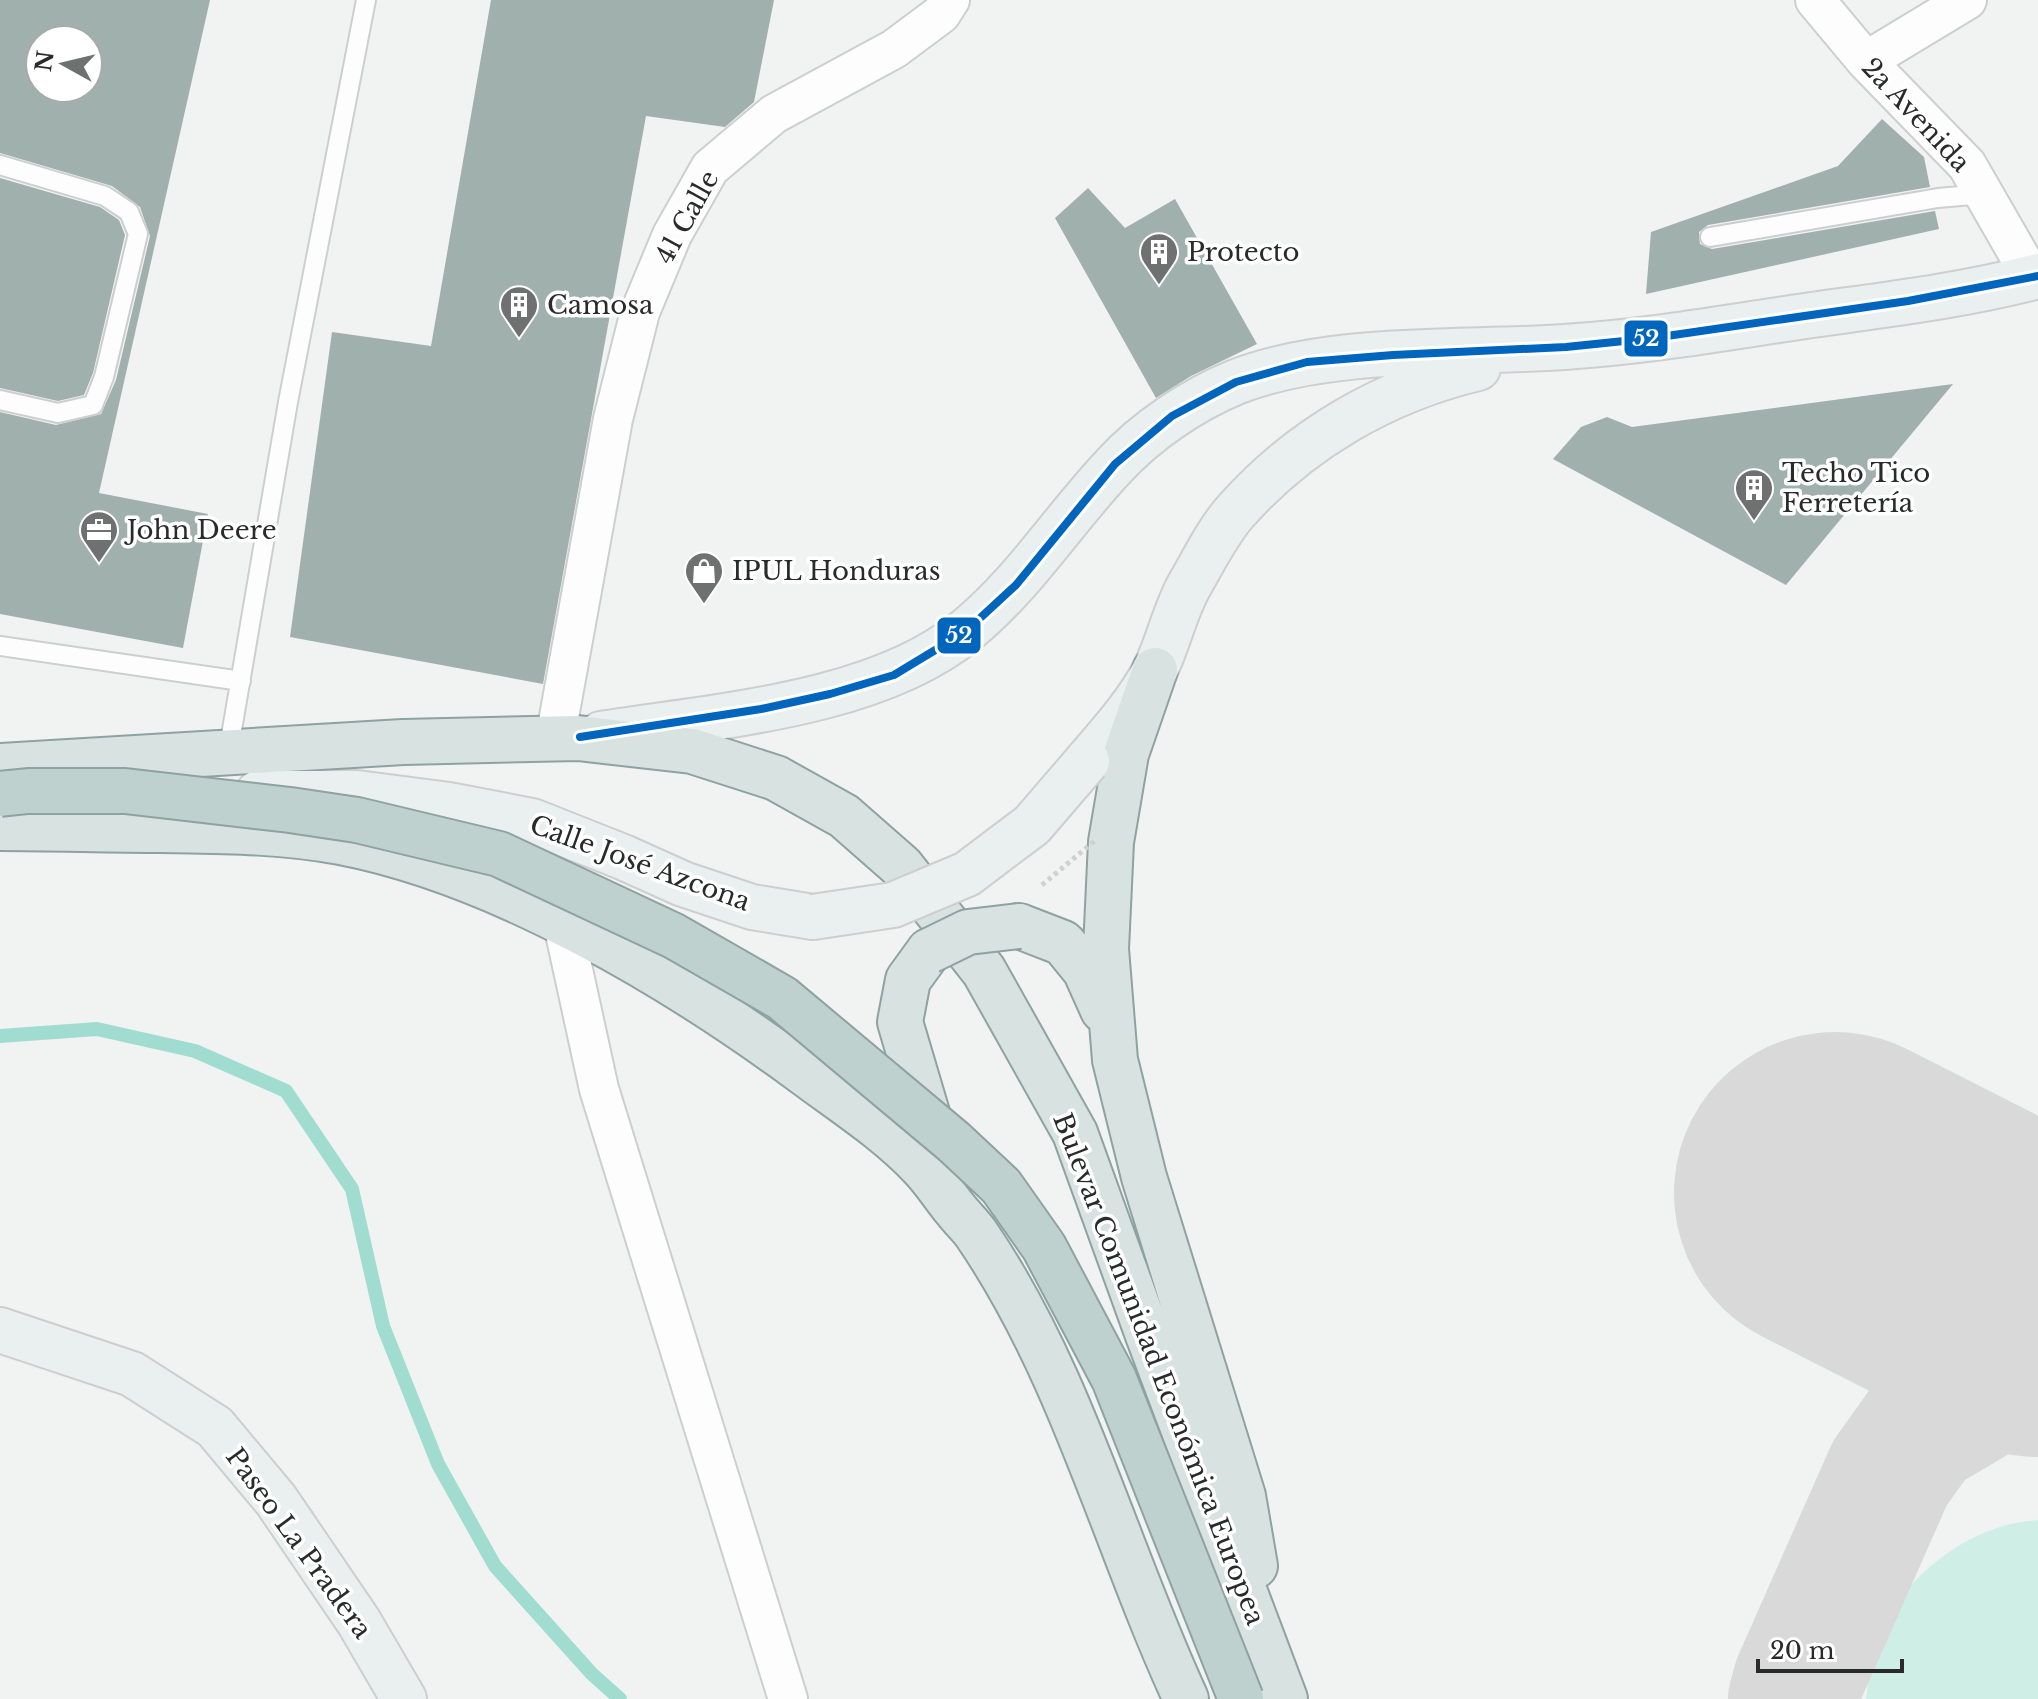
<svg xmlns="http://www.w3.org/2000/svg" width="2038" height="1699" font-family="'Libre Baskerville',serif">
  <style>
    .green { fill: #ceeee6 }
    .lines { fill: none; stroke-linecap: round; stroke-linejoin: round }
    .stream { stroke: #a1dcd0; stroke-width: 14 }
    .taxiway { stroke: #d8d9d8; stroke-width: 130 }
    .runway { stroke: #d8d9d8; stroke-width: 322 }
    .building { fill: #a0b0ad; fill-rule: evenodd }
    .lane-casing { stroke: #cdcfce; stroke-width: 22 }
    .street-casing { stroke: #cdcfce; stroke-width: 42 }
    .secondary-casing { stroke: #cdcfce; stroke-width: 48 }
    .primary-casing { stroke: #8ea29f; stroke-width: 48 }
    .lane { stroke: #fdfdfd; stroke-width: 18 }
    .street { stroke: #fdfdfd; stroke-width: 38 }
    .secondary { stroke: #eaf0ef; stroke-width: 44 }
    .primary { stroke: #d8e2e1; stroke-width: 44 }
    .secondary-bridge-casing { stroke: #cdcfce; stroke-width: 48; stroke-linecap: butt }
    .primary-bridge-casing { stroke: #8ea29f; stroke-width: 48; stroke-linecap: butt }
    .highway-bridge-casing { stroke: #8ea29f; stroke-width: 48; stroke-linecap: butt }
    .path-bridge { stroke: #cfd0cf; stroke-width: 5; stroke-dasharray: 4 4; stroke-linecap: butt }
    .secondary-bridge { stroke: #eaf0ef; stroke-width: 44 }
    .primary-bridge { stroke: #d8e2e1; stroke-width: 44 }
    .highway-bridge { stroke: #bed1ce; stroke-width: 44 }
    .bus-1-casing { stroke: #fff; stroke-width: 14 }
    .bus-1 { stroke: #0065bd; stroke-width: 8 }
    .labels { text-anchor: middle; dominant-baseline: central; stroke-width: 7; stroke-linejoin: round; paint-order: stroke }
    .street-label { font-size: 26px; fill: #292a2a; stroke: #fff }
    .poi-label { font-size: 26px; fill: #292a2a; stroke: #fff; text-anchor: start }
    .line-badge { stroke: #fff; stroke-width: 3 }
    .badge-label { font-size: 22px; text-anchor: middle; font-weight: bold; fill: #fff }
  </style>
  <rect width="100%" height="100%" fill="#f1f3f2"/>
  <!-- green -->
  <path class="green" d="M2038,1520V1699H1866L1868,1684L1855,1680C1882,1601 1950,1526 2038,1520Z"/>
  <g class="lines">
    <!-- stream -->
    <path class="stream" d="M0,1036L97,1029L195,1051L286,1091L352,1189L383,1326L438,1464L495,1566L592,1674L620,1699"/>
    <!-- taxiway -->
    <path class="taxiway" d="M1793,1699L1798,1681L1890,1473L1920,1431L1981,1395L2038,1372"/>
    <!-- runway -->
    <path class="runway" d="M1835,1193L2038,1296"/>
  </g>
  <!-- building -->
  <path class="building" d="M0,0H210L99,493L208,514L183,648L0,614V412L56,425L101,414L116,380L150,236L140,207L112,186L0,153ZM40,40H88V88H40Z
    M491,0H774L754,102L725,127L646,116L543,684L290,637L332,332L431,346Z
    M1882,119L1924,157L1930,187L1708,225L1699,232L1700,244L1712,249L1935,211L1939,229L1646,294L1651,232L1838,166Z
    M0,178L100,207L119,220L125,235L93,373L84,395L58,401L0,388Z
    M1088,188L1125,228L1175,199L1257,344L1191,376L1156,398L1055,218Z
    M1953,384L1786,585L1553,459L1581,427L1607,417L1632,427Z"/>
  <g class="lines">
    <!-- lane casing -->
    <g class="lane-casing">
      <path id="lane" d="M0,165L105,196L129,212L138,234L104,377L93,405L58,413L0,400
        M1710,237L1938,198L1983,194
        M0,646L241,681
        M228,753L288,402L366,0"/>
    </g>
    <!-- street casing -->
    <g class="street-casing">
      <path id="street" d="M1815,0L1866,61L1967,165L2032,278
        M1866,61L1967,0
        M555,739L613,419L640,312L672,235L710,168L774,114L894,49L941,14L950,0
        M563,924L599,1089L788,1699"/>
    </g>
    <!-- secondary casing -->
    <g class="secondary-casing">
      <path id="secondary" d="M601,734C715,716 877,705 967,630C1025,582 1063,520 1114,466C1146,431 1192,400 1236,382C1330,345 1463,354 1564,347C1645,342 1725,328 1805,316C1883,305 1962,296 2038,276
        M1087,761C1111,733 1139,702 1156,668C1169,641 1175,610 1190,584C1204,560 1218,531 1236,511C1300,439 1385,390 1478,368
        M258,793H357L449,805L532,821L623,857L683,884L752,907L813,917
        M0,1330L132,1374L215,1427L276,1500L359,1622L404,1699"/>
    </g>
    <!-- primary casing -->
    <g class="primary-casing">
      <path id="primary" d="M1155,670L1126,754L1111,842L1106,949L1115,1060L1144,1177L1243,1496L1255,1566
        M0,766L403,742L578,738L692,751L776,778L844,816L901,866L984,971L1075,1133L1148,1335L1285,1699
        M0,828C54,828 108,830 162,830C221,831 282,831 340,842C501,873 676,978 807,1075C846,1104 888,1131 921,1166C934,1179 944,1196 956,1210C963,1219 971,1226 977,1235C1073,1376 1115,1546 1186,1699
        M1019,926L1063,943L1085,970L1103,1010
        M929,951L908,980L900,1022L935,1140"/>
    </g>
    <!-- lane -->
    <use href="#lane" class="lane"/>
    <!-- street -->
    <use href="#street" class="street"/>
    <!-- secondary -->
    <use href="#secondary" class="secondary"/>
    <!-- primary -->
    <use href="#primary" class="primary"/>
    <!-- secondary-bridge casing -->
    <g class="secondary-bridge-casing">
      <path id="secondary-bridge" d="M813,917L893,905L967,874L1032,825L1087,761"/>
    </g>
    <!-- primary-bridge casing -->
    <g class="primary-bridge-casing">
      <path id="primary-bridge" d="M929,951L968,932L1019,926"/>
    </g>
    <!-- highway-bridge casing -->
    <g class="highway-bridge-casing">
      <path id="highway-bridge" d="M0,794L28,791H125L290,810L357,820L499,854L674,936L782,998L954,1142L1001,1186L1044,1247L1114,1379L1241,1699"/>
    </g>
    <!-- path-bridge -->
    <path class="path-bridge" d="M1042,885L1097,839"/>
    <!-- secondary-bridge -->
    <use href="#secondary-bridge" class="secondary-bridge"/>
    <!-- primary-bridge -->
    <use href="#primary-bridge" class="primary-bridge"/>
    <!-- highway-bridge -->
    <use href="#highway-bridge" class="highway-bridge"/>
    <!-- bus-1 casing -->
    <g class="bus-1-casing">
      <path id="bus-1" d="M580,737L761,709L830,694L894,675L965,632L1016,585L1115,464L1172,416L1236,382L1307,362L1393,355L1566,347L1653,338L1908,301L2038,276"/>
    </g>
    <!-- bus-1 -->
    <use href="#bus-1" class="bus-1"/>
  </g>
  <!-- icons -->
  <defs>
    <g id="building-pin" transform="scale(2)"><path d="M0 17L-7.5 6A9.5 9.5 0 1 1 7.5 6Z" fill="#6f7070" stroke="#fff"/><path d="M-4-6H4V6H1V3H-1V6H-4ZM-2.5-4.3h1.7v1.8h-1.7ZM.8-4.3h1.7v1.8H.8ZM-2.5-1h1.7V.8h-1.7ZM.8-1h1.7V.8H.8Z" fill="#fff"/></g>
    <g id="office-pin" transform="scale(2)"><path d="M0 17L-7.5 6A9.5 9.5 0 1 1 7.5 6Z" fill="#6f7070" stroke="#fff"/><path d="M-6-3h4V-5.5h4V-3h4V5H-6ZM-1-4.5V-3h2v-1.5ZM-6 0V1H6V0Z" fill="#fff"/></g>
    <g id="shop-pin" transform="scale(2)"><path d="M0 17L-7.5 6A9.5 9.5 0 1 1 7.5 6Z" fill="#6f7070" stroke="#fff"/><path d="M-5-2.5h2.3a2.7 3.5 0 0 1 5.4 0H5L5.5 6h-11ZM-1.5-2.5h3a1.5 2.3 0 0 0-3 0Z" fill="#fff"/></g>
  </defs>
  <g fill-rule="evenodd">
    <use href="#building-pin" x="1159" y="252"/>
    <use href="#building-pin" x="519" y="305"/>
    <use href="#building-pin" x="1754" y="488"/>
    <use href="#office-pin" x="99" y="530"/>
    <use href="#shop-pin" x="704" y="571"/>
  </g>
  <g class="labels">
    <!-- street labels -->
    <g class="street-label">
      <text transform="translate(1916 115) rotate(47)">2a Avenida</text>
      <text transform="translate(687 217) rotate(-61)">41 Calle</text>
      <text transform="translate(640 863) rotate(20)">Calle José Azcona</text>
      <text transform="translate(1159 1369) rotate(69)">Bulevar Comunidad Económica Europea</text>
      <text transform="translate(299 1543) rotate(54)">Paseo La Pradera</text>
    </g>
    <!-- poi labels -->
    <g class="poi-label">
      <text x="1187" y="252">Protecto</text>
      <text x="547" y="305">Camosa</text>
      <text x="1782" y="473">Techo Tico<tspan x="1782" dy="30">Ferretería</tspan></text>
      <text x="127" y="530">John Deere</text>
      <text x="732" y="571">IPUL Honduras</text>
    </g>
  </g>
  <g class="line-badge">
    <rect x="1623" y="319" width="46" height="39" rx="8" fill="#0065bd"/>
    <rect x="936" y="616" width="46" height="39" rx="8" fill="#0065bd"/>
  </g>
  <g class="badge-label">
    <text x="1646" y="346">52</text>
    <text x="959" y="643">52</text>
  </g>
  <!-- north arrow -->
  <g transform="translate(64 64) rotate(278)"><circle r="38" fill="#ffffff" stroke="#a9aaaa" stroke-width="2"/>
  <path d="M0-6L14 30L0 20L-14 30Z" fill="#6f7070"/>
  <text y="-12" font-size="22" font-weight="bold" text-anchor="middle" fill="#292a2a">N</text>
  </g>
  <!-- scale -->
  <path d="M1758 1659v12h144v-12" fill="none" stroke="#292a2a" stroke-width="4"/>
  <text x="1770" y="1659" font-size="24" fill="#292a2a" stroke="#ffffff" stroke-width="6" paint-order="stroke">20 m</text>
</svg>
